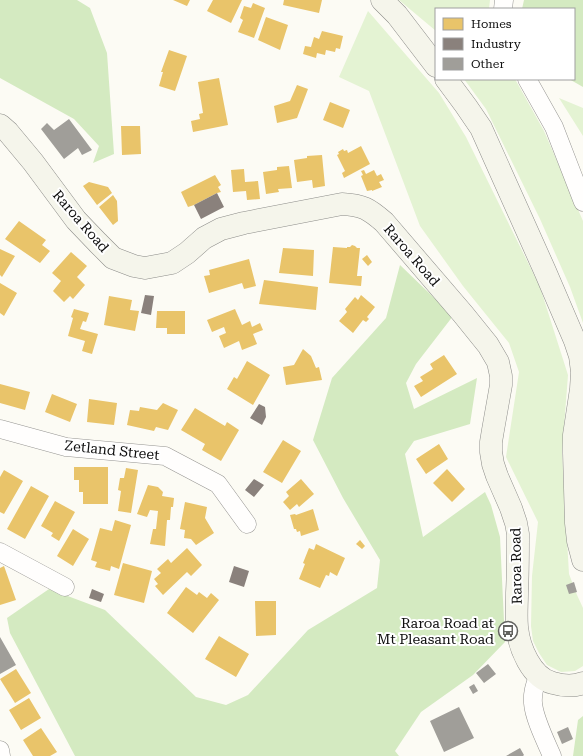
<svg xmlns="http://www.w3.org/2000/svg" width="583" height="756" font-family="'Roboto Serif',serif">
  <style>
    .green { fill: #e4f3d3 }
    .forest { fill: #d4eac1 }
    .homes { fill: #e9c46a }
    .industry { fill: #8a817c }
    .building { fill: #a09e99 }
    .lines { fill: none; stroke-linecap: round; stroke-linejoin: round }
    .minor-casing { stroke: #969592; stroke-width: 19 }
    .secondary-casing { stroke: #8c8c89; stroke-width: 23 }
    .minor { stroke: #fffefd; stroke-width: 18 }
    .secondary { stroke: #f5f5eb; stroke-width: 22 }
    .labels { text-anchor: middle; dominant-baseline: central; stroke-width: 4; stroke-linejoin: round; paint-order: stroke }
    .street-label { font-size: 14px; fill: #0f0f0f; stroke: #fff }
    .poi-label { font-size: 14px; fill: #0f0f0f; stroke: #fff; text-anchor: end }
  </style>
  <rect width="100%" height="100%" fill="#fcfbf4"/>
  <!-- green -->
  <path class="green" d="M399,0H490L489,9H436V31Z
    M368,11L439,93L466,137L540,287L568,375L562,453L569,574L577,595L583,608V666L575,671L561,672L547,665L539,653L533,641L531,626L532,576L538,522L506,457L519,372L509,343L463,286L420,226L369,91L339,77Z
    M464,79H515L544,131L583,221V323L570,287L540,219L486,109Z
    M559,98L583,108V136Z"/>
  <!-- forest -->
  <path class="forest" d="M0,0H77L90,8L107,53L114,154L93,163L99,146L74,119L0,78Z
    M524,0H583V87L569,79H574V9H522Z
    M400,265L453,316L416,364L406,383L414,409L477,378L470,424L414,441L405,454L423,537L485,492L491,505L500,537L505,642L473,675L421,712L395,751L399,756H75L10,633L7,618L49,589L105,610L196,697L226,705L248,695L308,630L377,588L380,560L343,498L313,440L332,378L386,318Z
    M583,716V756H573L578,720Z"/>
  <!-- homes -->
  <path class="homes" d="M173,0H190L187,6Z
    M213,0H242L231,23L207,11Z
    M284,0H322L319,13L283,5Z
    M253,3L265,8L254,38L238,32L243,20L240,18L244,6L251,8Z
    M266,17L288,25L280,50L258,40Z
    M322,31L343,36L340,49L336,48L335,52L326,50L325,55L317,53L316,58L303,54L305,46L311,47L314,37L319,39Z
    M169,50L187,56L175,91L159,86L163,72H161Z
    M219,78L228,125L193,132L191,121L200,119L199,114L203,113L198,82Z
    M297,85L308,89L297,118L277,123L274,106L290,101Z
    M330,102L350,110L343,128L323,120Z
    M121,126H140L141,154L122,155Z
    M361,146L370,164L344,178L342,173L345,171L337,155L339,154L338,152L343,149L344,151L347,150L348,153Z
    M322,155L325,186L313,188L312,180L297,182L294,160L307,158V156Z
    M289,166L292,188L278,189L279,192L266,194L263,172L277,170V167Z
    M244,169L245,182L258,181L260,199L247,200L246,191L233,192L231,170Z
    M364,170L366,174L374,170L377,176L381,174L384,180L379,182L382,187L372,191V190L367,191L361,176L363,175L361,171Z
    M215,175L221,185L218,187L221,192L217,193L194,205L188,207L181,192Z
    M89,182L108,187L112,193L97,205L83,186Z
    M113,195L117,201L118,221L113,225L99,207Z
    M19,221L46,240L42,245L50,251L40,263L5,239Z
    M352,245L355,246L357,248H360L357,276H362L361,286L329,283L333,247L347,248V247H350Z
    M283,248L314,250L313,276L279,273Z
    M0,249L15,256L2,277L0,275Z
    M71,252L87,266L77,277L85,285L73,299L70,296L64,302L53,291L61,281L52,273Z
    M367,255L372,262L368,266L362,259Z
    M249,259L256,286L244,289L242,283L209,293L204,276L210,275L209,270Z
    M264,280L318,287L316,310L259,304Z
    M0,283L17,293L4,316L0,313Z
    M361,295L375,307L367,317L369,319L366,322L363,320L353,333L339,321L347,312L345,309L355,297L358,300Z
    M109,296L132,300L130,310L139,311L135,331L104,325Z
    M74,309L89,313L86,322L83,321L80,329L98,334L92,354L82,351L85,341L68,336L73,318L71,317Z
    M235,309L242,325L250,321L252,327L260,323L263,330L253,334L257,344L242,350L239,341L224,348L219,336L226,333L224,327L212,332L207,320Z
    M157,311H185V334H167V328H156Z
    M303,349L311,356L316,368L319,367L322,380L286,385L283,367L294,365Z
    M444,355L457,374L421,397L414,386L423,381L420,377L433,369L430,364Z
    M247,361L270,375L253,405L227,389L234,377L237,379Z
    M0,384L30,392L25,410L0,403Z
    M52,394L77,404L70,422L45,412Z
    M89,399L117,403L114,425L87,422Z
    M163,403L178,410L168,430L156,427L154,431L127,425L130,410L139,411L140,407L157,410Z
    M195,408L225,426L227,422L239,430L221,461L202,450L205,444L181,430Z
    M283,440L301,451L282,483L263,472Z
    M439,444L448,459L426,474L416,459Z
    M74,467H108V504H83V492H79V480H74Z
    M126,468L138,470L131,513L118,511L121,491L118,490L120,478H124Z
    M447,469L465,489L452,502L433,483Z
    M4,470L23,481L4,514L0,512V477Z
    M301,479L314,494L299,507L297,504L290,510L283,502L289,496L286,492Z
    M148,485L158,487L163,492L162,496L174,498L173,507H171L170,520H167L165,546L150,544L153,529H156L158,511L150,510L147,517L137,514Z
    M31,486L49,496L25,539L7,529Z
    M55,501L75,512L59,541L51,536L53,533L41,526Z
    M185,502L207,507L205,518L214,533L196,545L191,539L184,538L185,530L180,529Z
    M313,509L319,530L301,536L300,531L297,532L296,529H294L290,515L295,514L296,515Z
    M115,520L131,525L119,569L111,566L110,571L95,567L97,562L91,560L100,528L112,531Z
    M73,529L89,539L73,566L57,556Z
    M360,540L365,546L362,549L356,544Z
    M316,544L345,558L337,576L330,572L329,576L326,575L320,588L299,579L305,564L303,563L309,548L314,550Z
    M187,548L202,565L191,576L187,572L163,595L155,586L158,584L154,579L161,573L157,569L168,559L171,563Z
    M123,563L152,571L144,603L114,595Z
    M4,566L16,600L0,605V568Z
    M186,587L197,595L199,592L207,598L211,593L219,600L193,633L167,613Z
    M255,601H276V635L256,636Z
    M219,636L249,654L236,677L205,659Z
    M16,669L31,693L15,703L0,679Z
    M29,698L41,718L21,730L9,710Z
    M41,728L57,752L50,756H33L23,740Z"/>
  <!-- industry -->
  <path class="industry" d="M217,193L224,207L201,219L194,205Z
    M145,295L154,296L151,315L141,313Z
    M259,404L265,407L266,417L262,425L250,418Z
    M254,479L264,485L254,497L245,490Z
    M234,566L249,571L244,587L229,582Z
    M92,589L104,594L101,602L89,598Z"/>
  <!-- building -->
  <path class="building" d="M69,119L92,150L82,155L78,148L64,159L41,129L47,123L54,130Z
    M574,582L577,592L569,594L566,585Z
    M0,637L16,665L0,674Z
    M488,664L496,674L484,683L476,673Z
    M474,684L478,691L473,694L469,687Z
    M459,707L474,738L444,752L430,721Z
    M568,727L573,739L562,744L557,732Z
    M520,748L524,755L523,756H506Z"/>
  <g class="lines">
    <!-- minor casing -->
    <g class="minor-casing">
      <path id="minor" d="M503,9L504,0
        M527,79L554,127L583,202
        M0,429L66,447L165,456L218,484L247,524
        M0,552L65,587
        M538,676C535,685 532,693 533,703C534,718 546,742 552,756
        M0,750L1,756"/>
    </g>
    <!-- secondary casing -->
    <g class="secondary-casing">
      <path id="secondary" d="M382,0L397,15L436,66
        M446,79L466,106L481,128L545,271L575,341L580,356L582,372L581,389L574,435V453L576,523L578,541L583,560
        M0,125L8,132L33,162L76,220L98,243L113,258L134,266L145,268L172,263L187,253L204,238L221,229L244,223L342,204C363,205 369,209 384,222L463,314L488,345L498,362L501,376V385L493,430L491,442V452L493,464L497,476L511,508L516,523L518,534C518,554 518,573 517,593C517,604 516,616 517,627C519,647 531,678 553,683C563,686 573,687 583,683"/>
    </g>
    <!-- minor -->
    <use href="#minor" class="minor"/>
    <!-- secondary -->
    <use href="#secondary" class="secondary"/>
  </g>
  <!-- icons -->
  <defs>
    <g id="bus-ring" transform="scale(1)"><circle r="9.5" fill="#fff" stroke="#62625f" stroke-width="1.5"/><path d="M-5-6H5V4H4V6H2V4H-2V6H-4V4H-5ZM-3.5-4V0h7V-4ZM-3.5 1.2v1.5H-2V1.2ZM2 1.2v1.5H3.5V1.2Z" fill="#62625f"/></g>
  </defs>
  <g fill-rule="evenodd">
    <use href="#bus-ring" x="508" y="631"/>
  </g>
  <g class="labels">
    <!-- street labels -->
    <g class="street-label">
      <text transform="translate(81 221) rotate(49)">Raroa Road</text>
      <text transform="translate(412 255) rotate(49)">Raroa Road</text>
      <text transform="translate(112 450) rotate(6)">Zetland Street</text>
      <text transform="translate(516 566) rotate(-91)">Raroa Road</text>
    </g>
    <!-- poi labels -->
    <g class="poi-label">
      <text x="494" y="623">Raroa Road at<tspan x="494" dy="16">Mt Pleasant Road</tspan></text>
    </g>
  </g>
  <!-- legend -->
  <rect x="435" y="8" width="140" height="72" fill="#ffffff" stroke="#9f9f9f"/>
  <rect x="443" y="18" width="20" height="12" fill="#e9c46a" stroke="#9f9f9f"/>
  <text x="471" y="28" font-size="12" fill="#0f0f0f">Homes</text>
  <rect x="443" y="38" width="20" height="12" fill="#8a817c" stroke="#9f9f9f"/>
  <text x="471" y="48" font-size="12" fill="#0f0f0f">Industry</text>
  <rect x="443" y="58" width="20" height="12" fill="#a09e99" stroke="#9f9f9f"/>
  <text x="471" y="68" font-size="12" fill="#0f0f0f">Other</text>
</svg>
